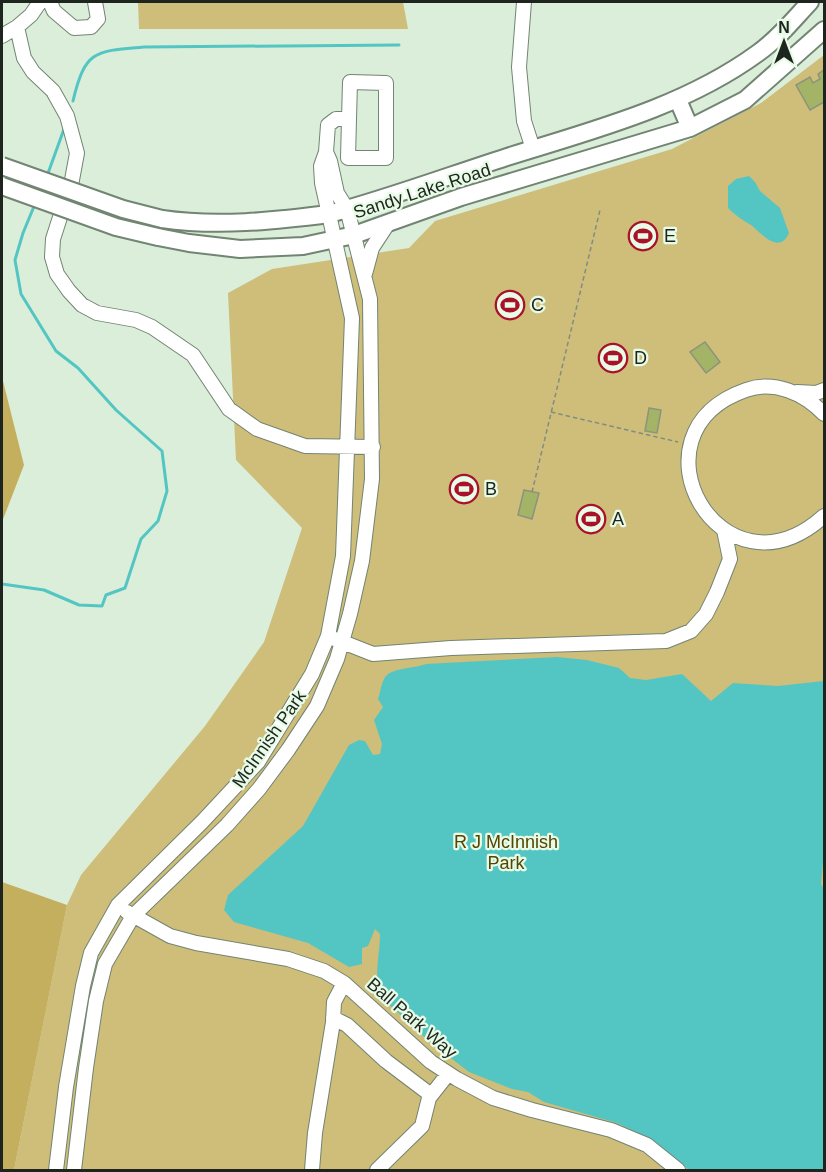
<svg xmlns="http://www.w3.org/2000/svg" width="826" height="1172" font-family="Arial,sans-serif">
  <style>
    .green { fill: #cfbd7a }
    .forest { fill: #c4af5f }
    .water { fill: #53c6c3 }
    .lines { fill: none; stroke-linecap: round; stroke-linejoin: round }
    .stream { stroke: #53c6c3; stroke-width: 3 }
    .building { fill: #a3b467; stroke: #8d937c; stroke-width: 1.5 }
    .minor-casing { stroke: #728472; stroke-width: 16 }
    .major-casing { stroke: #728472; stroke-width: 20 }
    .path { stroke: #808d80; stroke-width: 1.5; stroke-dasharray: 4.5 3; stroke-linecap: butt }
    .minor { stroke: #fff; stroke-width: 14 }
    .major { stroke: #fff; stroke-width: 16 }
    .major-bridge-casing { stroke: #728472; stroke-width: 20; stroke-linecap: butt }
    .major-bridge { stroke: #fff; stroke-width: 16 }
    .labels { text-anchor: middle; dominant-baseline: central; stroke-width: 4.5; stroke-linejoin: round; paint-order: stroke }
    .street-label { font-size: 18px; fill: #1e251e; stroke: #e8fbe7 }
    .poi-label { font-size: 18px; fill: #1e251e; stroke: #e8fbe7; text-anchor: start }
    .park-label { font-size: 18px; fill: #544501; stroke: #e8fbe7 }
  </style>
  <rect width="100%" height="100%" fill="#dbeeda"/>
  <!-- green -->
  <path class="green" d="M138,2H403L408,29H139Z
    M824,55V1170H14L67,905L81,875L205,726L264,642L302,528L236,460L228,293L272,269L409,248L435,221L672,149L761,103Z"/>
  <!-- forest -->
  <path class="forest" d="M2,377L24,465L2,522Z
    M2,882L67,905L14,1170H2Z"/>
  <!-- water -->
  <path class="water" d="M749,176L755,182L760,191L780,208L789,233C779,256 760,232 751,225C742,220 735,215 728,208V186L736,179Z
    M557,657L587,660L619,668L630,678L646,680L682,674L711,701L733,683L778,686L824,681V852L821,884L824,889V1170H689L648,1138L617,1123L544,1102L528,1092L512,1089L469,1072L430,1042L381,997C373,980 380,954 380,934L375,929L368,946L362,948V964L349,967L308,943L234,922L224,910L228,895L303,826L349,745L359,740L365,741L373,755L380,754L382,744L374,720L383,707L378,699C380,693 381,685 384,679C390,667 414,669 426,664Z"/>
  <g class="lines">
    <!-- stream -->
    <path class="stream" d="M73,101C85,50 95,51 144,47L399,45
      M47,176L64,129
      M2,584L44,590L79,605L102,606L106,595L125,588L141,539L158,521L167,491L162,451L116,410L78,368L56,351L21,294L15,260L23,233L35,204"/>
  </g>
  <!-- building -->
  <path class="building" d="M824,70V102L810,110L796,85L810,77L813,83L820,79L818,74Z
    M705,342L720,362L706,373L690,352Z
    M649,408L661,410L657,433L645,431Z
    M524,490L539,493L532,519L518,515Z"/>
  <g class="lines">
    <!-- minor casing -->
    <g class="minor-casing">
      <path id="minor" d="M50,2L54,11L74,28L91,27L98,19L95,2
        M524,2L519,67L524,121L533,149
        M17,27L31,15L40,2
        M2,36L17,27L24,58L33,72L53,91L67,116L77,153L72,180L53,239L52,257L57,274L69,291L82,305L97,313L136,320L152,327L193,355L229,409L257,429L305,446L373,447
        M365,274L372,248L389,222
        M797,392L816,393L824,390
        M824,414C804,393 774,380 746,390C622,433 722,608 824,516
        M335,639L373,654L451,648L666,641L691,631L706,614L717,592L730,559L724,530
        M127,912L170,936L196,943L288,959L324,971L344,983L431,1062L457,1079L493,1098L532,1110L611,1130L647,1145L678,1170
        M333,1018L347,1025L386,1061L431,1095
        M56,1170L66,1087L83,986L91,953L118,905L202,822L258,762L312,674L328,636L343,556L352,318L322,183L321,166L326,152L328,125L336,119H349L348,158H386V83L350,82L349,119
        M74,1170L86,1068L96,1001L105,964L133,916L227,825L259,789L288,750L317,706L337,659L350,614L362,561L372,479L370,299L347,209L337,193L330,161L326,152
        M312,1170L315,1133L333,1022L334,1002L344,983
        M377,1170L422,1126L429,1098L448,1074"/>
    </g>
    <!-- major casing -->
    <g class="major-casing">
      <path id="major" d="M678,100L690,128
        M162,219C217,227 274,221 329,214C389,198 448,176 507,157C593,130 684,107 758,53C778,39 794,19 810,2
        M158,237L189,243L240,249L303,246L354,235L461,197L690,128L745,100L824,30"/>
    </g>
    <!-- path -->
    <path class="path" d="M551,412L678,442
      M532,492L600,210"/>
    <!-- minor -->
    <use href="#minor" class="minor"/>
    <!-- major -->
    <use href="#major" class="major"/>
    <!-- major-bridge casing -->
    <g class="major-bridge-casing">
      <path id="major-bridge" d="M2,166L123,209L162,219
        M2,186L116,227L158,237"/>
    </g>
    <!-- major-bridge -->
    <use href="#major-bridge" class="major-bridge"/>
  </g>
  <!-- icons -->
  <defs>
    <g id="stadium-ring" transform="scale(1.5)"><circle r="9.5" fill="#e8fbe7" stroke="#a81129" stroke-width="1.5"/><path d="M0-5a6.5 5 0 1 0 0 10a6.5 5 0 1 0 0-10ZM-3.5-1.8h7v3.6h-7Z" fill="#a81129"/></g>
  </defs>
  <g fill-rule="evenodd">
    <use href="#stadium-ring" x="643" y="236"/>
    <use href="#stadium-ring" x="510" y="305"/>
    <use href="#stadium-ring" x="613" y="358"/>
    <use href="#stadium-ring" x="464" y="489"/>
    <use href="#stadium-ring" x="591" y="519"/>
  </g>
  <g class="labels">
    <!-- street labels -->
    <g class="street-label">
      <text transform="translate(422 191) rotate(-18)">Sandy Lake Road</text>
      <text transform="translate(269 739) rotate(-55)">McInnish Park</text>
      <text transform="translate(412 1018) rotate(41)">Ball Park Way</text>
    </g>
    <!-- poi labels -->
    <g class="poi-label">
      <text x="664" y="236">E</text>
      <text x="531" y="305">C</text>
      <text x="634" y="358">D</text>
      <text x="485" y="489">B</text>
      <text x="612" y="519">A</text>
    </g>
    <!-- park labels -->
    <g class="park-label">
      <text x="506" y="842">R J McInnish<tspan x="506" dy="21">Park</tspan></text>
    </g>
  </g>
  <!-- border -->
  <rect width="826" height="1172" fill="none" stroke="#1e251e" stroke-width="6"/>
  <!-- north arrow -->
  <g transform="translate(784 42)" stroke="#e8fbe7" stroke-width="4.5" paint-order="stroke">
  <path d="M0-4.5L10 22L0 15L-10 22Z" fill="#1e251e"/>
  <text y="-9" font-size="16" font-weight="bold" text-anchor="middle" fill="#1e251e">N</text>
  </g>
</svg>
